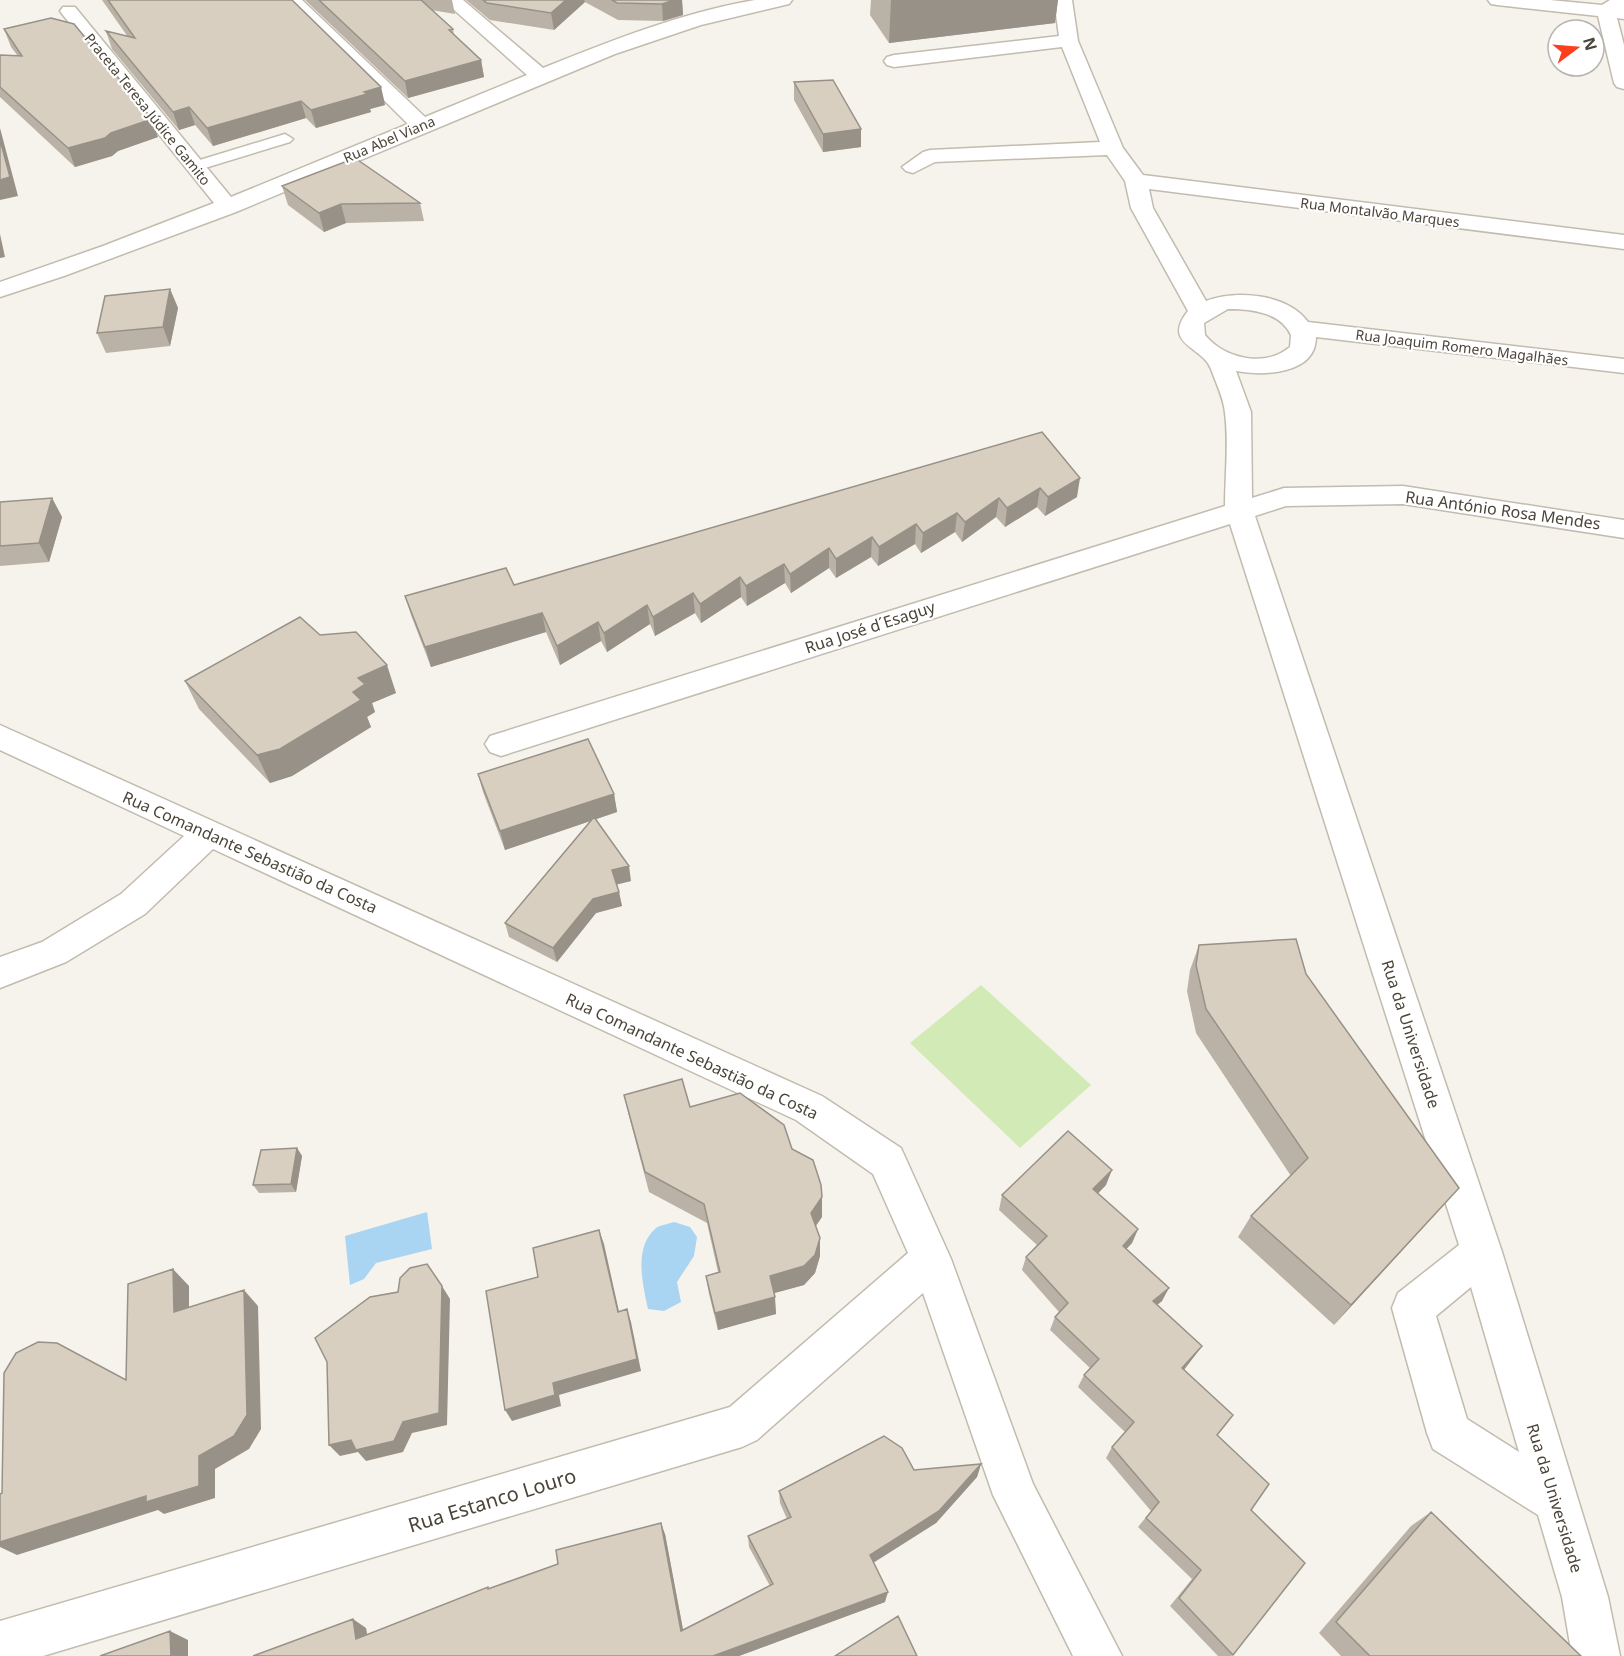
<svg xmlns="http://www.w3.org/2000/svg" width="1624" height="1656" font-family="'Noto Sans',sans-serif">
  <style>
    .green { fill: #d2eab5 }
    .water { fill: #a9d4f2 }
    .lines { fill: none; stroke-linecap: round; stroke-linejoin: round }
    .service-casing { stroke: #c2bbae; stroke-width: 3 }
    .minor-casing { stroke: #c2bbae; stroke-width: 3 }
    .service { fill: #fff; fill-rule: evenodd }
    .minor { fill: #fff; fill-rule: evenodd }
    .wall { fill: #bab2a6 }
    .shaded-wall { fill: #979187 }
    .building { fill: #d8cfc1; stroke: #979187; stroke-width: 1.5 }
    .labels { text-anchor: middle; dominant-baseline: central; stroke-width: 4.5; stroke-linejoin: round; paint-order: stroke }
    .far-street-label { font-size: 14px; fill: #4b4439; stroke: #fff }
    .street-label { font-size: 16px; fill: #4b4439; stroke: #fff }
    .near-street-label { font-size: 20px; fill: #4b4439; stroke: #fff }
  </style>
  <rect width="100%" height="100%" fill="#f6f3ec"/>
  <!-- green -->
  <path class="green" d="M981,985L1091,1085L1020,1148L910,1043Z"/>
  <!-- water -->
  <path class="water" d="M427,1212L432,1249L376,1263L364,1279L350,1285L345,1236Z
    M674,1222L690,1227L697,1237L694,1256L677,1282L681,1302L664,1311L648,1309C643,1285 633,1247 656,1228C660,1225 669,1224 674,1222Z"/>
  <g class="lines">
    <!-- service casing -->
    <g class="service-casing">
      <path id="service" d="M285,134L293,139L290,142L195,171L187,166L190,163Z"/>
    </g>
    <!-- minor casing -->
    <g class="minor-casing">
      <path id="minor" d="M283,0H302L425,117L527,75L443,0H463L543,68C610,41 683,12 755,0C767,0 780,0 792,0L789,4L701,25L615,54L236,212L64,276L0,297V282L103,246L214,203L63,15L60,11L63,7H75L231,197L408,124Z
        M1054,0H1072L1078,41L1123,148L1143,175L1624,235V249L1149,189L1153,208L1206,301C1236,290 1287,293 1308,322L1624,359V373L1316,337C1316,375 1262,376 1236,371L1251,412L1252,498L1284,488L1403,486L1624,520V538L1403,504L1286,506L1255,516L1502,1252L1608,1597L1620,1656H1572L1562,1597L1538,1515L1433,1449L1427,1433L1392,1308L1398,1293L1459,1245L1230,524L501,756L490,752L485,744L490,736L1225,506C1225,476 1229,443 1225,413C1224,399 1216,383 1211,369C1203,346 1161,345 1188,311L1131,208L1125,181L1107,155L935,162L913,173L906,171L902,167L923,152L930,150L1100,142L1062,47L894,67L887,65L884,61L887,57L894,55L1059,36ZM1228,309C1251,309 1280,312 1291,335L1290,347C1265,368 1225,359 1205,335L1204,323ZM1471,1287L1519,1452L1467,1419L1436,1316Z
        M1488,0H1550L1602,5L1610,0H1624V19L1617,18L1624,45V89L1617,87L1614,83L1598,16L1497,5L1491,4Z
        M0,725L822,1096L901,1148L951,1259L1033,1484L1122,1656H1073L993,1495L923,1293L757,1440L742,1447L43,1656H0V1621L730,1407L908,1253L873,1174L796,1120L213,849L145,914L66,962L0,988V957L42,942L121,894L184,836L0,750Z"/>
    </g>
    <!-- service -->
    <use href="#service" class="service"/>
    <!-- minor -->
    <use href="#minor" class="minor"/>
  </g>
  <!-- wall -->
  <path class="wall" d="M102,0H292L381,87L385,105L370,109L371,112L316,128L306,118L213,146L195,125L179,130L112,49L106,31L128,37Z
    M305,0H452L455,14L431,10L453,29L454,35L481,60L484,77L408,98Z
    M466,0H682L683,15L663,21L618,20L585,2L554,30L490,20Z
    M871,0H1058L1055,23L889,43L870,15Z
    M4,29L158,137L118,151L112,156L75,167L0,97V55H17L11,47Z
    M794,82L861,129V147L823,152L794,100Z
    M282,186L420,203L424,221L346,223L324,232L288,205Z
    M170,289L178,308L170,346L106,353L97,333Z
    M1042,432L1077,497L1045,516L1037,507L1005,527L996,517L962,542L955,532L921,553L915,544L878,566L871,557L836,578L829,568L791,593L785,583L747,606L741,597L701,623L695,613L655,636L650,624L607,652L601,641L560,665L546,632L431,667L411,615L405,596L514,585Z
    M52,498L62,517L49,562L0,566V502Z
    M320,635L396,693L372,703L375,712L367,717L371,727L292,776L270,783L199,709L185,681Z
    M478,774L614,794L617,812L596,819L631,881L617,884L622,906L596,913L557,962L509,937L505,923L590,821L505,850L483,792Z
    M1199,945L1306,974L1459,1188L1440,1209L1334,1325L1238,1237L1251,1216L1291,1176L1196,1033L1187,991L1190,970Z
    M624,1095L690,1107L792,1149L822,1217L816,1226L820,1238V1256L815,1273L804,1285L774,1293L776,1314L718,1330L709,1294L706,1276L718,1272L707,1223L649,1192L629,1116Z
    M297,1148L302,1156L296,1192L259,1193L253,1185Z
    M1106,1185L1098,1193L1138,1229L1132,1243L1126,1249L1162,1301L1157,1305L1202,1346L1184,1370L1217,1435L1251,1510L1233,1655L1231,1656H1218L1170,1606L1192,1579L1138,1527L1151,1511L1106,1458L1112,1447L1125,1432L1078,1387L1084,1375L1090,1368L1050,1330L1055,1317L1059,1312L1022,1270L1026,1257L1037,1245L999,1210L1002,1195Z
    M981,1464L977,1477L936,1523L873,1563L885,1602L739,1656H253L366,1628L367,1635L489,1588L665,1534L683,1630L770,1586L749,1547L748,1536L787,1519L780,1503L779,1491L914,1470Z
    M1431,1512L1581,1656H1341L1319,1633L1411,1526Z"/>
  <!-- shaded-wall -->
  <path class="shaded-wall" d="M566,0H584L585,2L554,30L551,13Z
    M674,0H682L683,15L663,21L662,4Z
    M891,0H1058L1055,23L889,43Z
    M481,60L484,77L408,98L405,81Z
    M381,87L385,105L370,109L371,112L316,128L311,110L364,92Z
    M301,101L306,118L213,146L207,128Z
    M189,107L195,125L179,130L173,112Z
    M152,119L158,137L118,151L112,156L75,167L68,148Z
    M0,128L18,196L0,200Z
    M861,129V147L823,152V134Z
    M341,204L346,223L324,232L319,213Z
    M0,234L5,257L0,258Z
    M170,289L178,308L170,346L163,327Z
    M1080,478L1077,497L1045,516L1048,497Z
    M1040,488L1037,507L1005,527L1007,508Z
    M52,498L62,517L49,562L39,543Z
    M999,498L996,517L962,542L965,522Z
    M957,513L955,532L921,553L923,533Z
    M916,524L915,544L878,566L879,547Z
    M872,537L871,557L836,578V559Z
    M829,548V568L791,593L790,574Z
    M784,564L785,583L747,606L746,586Z
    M740,577L741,597L701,623L700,604Z
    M693,593L695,613L655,636L653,617Z
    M647,605L650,624L607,652L604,633Z
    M542,613L546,632L431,667L425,647Z
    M598,622L601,641L560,665L557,646Z
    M387,665L396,693L372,703L375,712L367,717L371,727L292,776L270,783L257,755L353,692L358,678Z
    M614,794L617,812L505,850L500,831Z
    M629,866L631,881L615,885L612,870Z
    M619,892L622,906L596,913L557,962L553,948L593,899Z
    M297,1148L302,1156L296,1192L291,1184Z
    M1112,1170L1106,1185L1088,1204L1093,1189Z
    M1459,1188L1440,1209L1334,1325L1351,1305Z
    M822,1197V1217L811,1232V1213Z
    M1138,1229L1132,1243L1116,1260L1123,1246Z
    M599,1230L604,1244L622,1325L618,1312Z
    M820,1238V1256L815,1273L804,1285L771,1294L770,1276Z
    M173,1269L189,1286V1328L174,1312Z
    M442,1286L450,1299L447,1425L412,1433L403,1452L366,1461L358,1452L340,1456L329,1445L403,1422Z
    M1169,1288L1162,1301L1146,1314L1153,1301Z
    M244,1290L258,1306L261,1429L249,1449L215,1469V1498L164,1514L158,1510L17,1555L0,1547V1542L199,1456Z
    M775,1297L776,1314L718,1330L715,1313Z
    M627,1309L631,1322L641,1371L559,1395L561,1406L512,1421L505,1410L553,1383Z
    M1202,1346L1193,1358L1175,1381L1182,1368Z
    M981,1464L977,1477L936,1523L868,1566L870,1555Z
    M661,1523L665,1534L685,1640L681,1631Z
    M888,1592L885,1602L739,1656H713Z
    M353,1619L366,1628L369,1648L356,1639Z
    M170,1631L188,1640V1656H171Z"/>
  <!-- building -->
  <path class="building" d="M108,0H292L381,87L364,92L367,94L311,110L301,101L207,128L189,107L173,112L106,31L135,38Z
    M319,0H421L453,29L449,30L481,60L405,81Z
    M483,0H566L551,13L487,3Z
    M612,0H674L662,4L617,3Z
    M51,18L74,24L152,119L111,133L105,138L68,148L0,87V55L22,56L4,29Z
    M833,80L861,129L823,134L794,82Z
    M0,140L10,177L0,180Z
    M355,158L420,203L341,204L319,213L282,186Z
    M170,289L163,327L97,333L105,296Z
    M1042,432L1080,478L1048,497L1040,488L1007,508L999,498L965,522L957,513L923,533L916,524L879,547L872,537L836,559L829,548L790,574L784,564L746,586L740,577L700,604L693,593L653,617L647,605L604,633L598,622L557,646L542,613L425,647L405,596L506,568L514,585Z
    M52,498L39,543L0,546V502Z
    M300,617L320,635L356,632L387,665L358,678L365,684L353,692L361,700L280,749L257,755L185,681Z
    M588,739L614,794L500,831L478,774Z
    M594,817L629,866L612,870L619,892L593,899L553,948L505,923Z
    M1296,939L1306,974L1459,1188L1351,1305L1251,1216L1308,1158L1206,1009L1196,965L1199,945Z
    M682,1079L690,1107L740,1093L784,1125L792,1149L813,1160L821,1185L822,1197L811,1213L820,1238L815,1255L804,1266L770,1276L775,1297L715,1313L706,1276L720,1272L704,1204L645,1172L624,1095Z
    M1068,1131L1112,1170L1093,1189L1138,1229L1123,1246L1169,1288L1153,1301L1202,1346L1182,1368L1233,1415L1217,1435L1269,1484L1251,1510L1305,1563L1233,1655L1179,1598L1201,1570L1146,1518L1159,1502L1112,1447L1134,1422L1084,1375L1099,1359L1055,1317L1068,1303L1026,1257L1047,1236L1002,1195Z
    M297,1148L291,1184L253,1185L261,1150Z
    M599,1230L618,1312L627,1309L637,1359L553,1383L555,1395L505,1410L486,1291L538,1277L533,1248Z
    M427,1264L442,1286L439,1413L403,1422L394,1441L356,1450L351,1440L329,1445L327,1362L315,1338L370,1297L398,1292L400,1278L410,1268Z
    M173,1269L174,1312L244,1290L247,1415L234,1436L199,1456V1486L146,1502V1496L0,1542V1494L2,1493L4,1373L16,1353L38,1342L57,1343L126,1380L128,1284Z
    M884,1436L902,1448L914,1470L981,1464L939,1511L870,1555L888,1592L713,1656H253L353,1619L356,1639L488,1587V1589L558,1564L556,1550L661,1523L681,1631L773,1584L748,1536L791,1517L779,1491Z
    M1431,1512L1581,1656H1370L1336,1622Z
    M898,1616L917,1656H835Z
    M170,1631L171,1656H100Z"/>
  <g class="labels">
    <!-- far-street labels -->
    <g class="far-street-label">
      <text transform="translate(148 109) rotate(51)">Praceta Teresa Júdice Gamito</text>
      <text transform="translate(389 139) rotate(-23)">Rua Abel Viana</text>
      <text transform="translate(1380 212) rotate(7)">Rua Montalvão Marques</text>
      <text transform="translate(1462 347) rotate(7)">Rua Joaquim Romero Magalhães</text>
    </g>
    <!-- street labels -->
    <g class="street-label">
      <text transform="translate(1503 510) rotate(8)">Rua António Rosa Mendes</text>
      <text transform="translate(870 627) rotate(-18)">Rua José d´Esaguy</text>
      <text transform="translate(250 852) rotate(24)">Rua Comandante Sebastião da Costa</text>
      <text transform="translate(1411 1034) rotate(72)">Rua da Universidade</text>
      <text transform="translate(692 1056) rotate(25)">Rua Comandante Sebastião da Costa</text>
      <text transform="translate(1555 1498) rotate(73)">Rua da Universidade</text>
    </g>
    <!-- near-street labels -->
    <g class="near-street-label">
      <text transform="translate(492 1500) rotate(-17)">Rua Estanco Louro</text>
    </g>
  </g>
  <!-- north arrow -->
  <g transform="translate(1576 48) rotate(74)"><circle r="28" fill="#ffffff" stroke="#b7b4b0" stroke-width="1.5"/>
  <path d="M0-4.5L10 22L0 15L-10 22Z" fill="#fc3f1d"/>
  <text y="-9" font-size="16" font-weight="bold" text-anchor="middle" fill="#4b4439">N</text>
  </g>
</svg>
